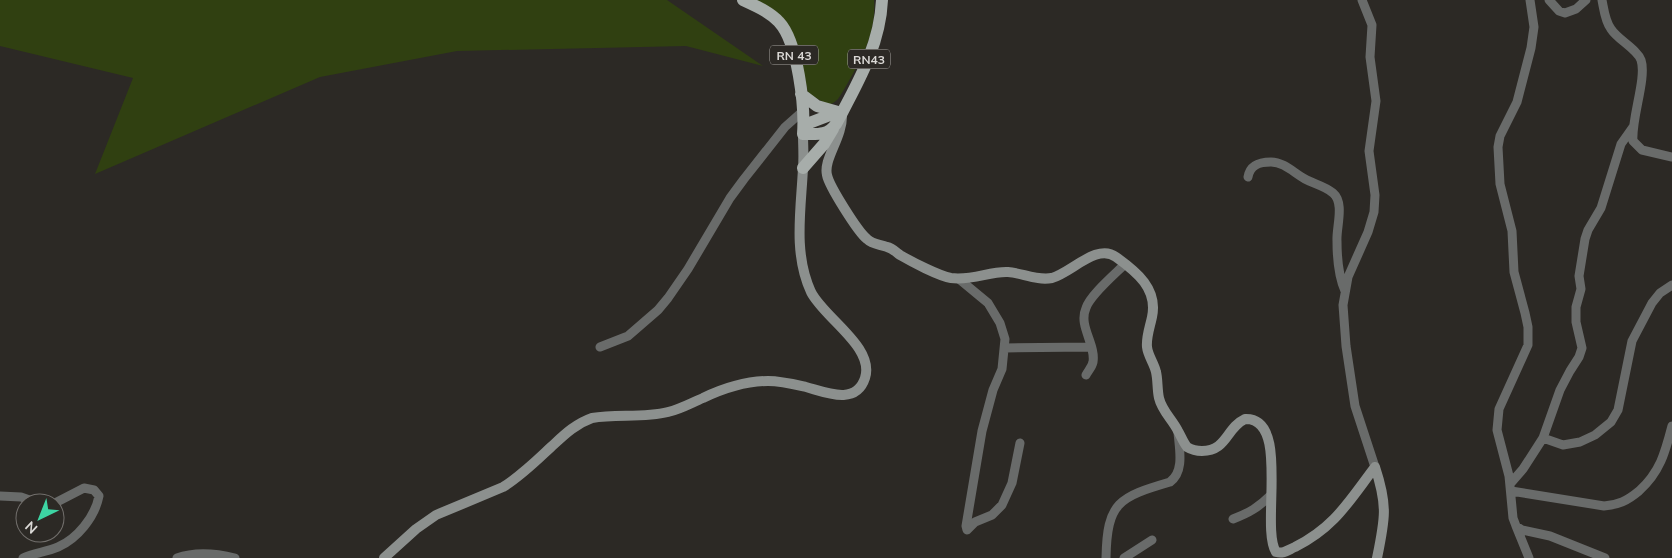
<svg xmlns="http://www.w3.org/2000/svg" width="1672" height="558" font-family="Mulish,sans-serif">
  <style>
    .green { fill: #304011 }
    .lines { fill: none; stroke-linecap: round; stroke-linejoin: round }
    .street { stroke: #696b6a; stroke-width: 9 }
    .secondary { stroke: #8c908e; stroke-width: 10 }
    .primary { stroke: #a7adaa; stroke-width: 12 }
    .labels { text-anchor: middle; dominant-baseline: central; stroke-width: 4; stroke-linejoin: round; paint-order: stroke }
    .shield { fill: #2c2925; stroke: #a6a4a1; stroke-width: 1 }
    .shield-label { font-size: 12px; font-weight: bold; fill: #dbd9d6 }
  </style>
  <rect width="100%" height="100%" fill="#2c2925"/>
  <!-- green -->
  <path class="green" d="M0,0H667L763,66L686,46L457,51L320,77L95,174L133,78L0,46Z
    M755,0H874C875,12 873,27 869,39C865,52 846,88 838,99C835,102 832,104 828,105L808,93L798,45Z"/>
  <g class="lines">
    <!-- street -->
    <path class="street" d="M1362,0L1372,25L1370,57L1376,101L1369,151L1375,195L1374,212L1368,232L1348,277L1343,305L1346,346L1355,406L1375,467
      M1530,0L1534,27L1531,48L1517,102L1500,136L1498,147L1500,184L1512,231L1514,272L1525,313L1528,327V345L1499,409L1497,430L1509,476L1513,518L1516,526L1522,530L1550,536L1605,558
      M1549,0L1559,11L1565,13L1576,9L1586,0
      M1602,0C1604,10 1605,21 1611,29C1618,40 1637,49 1641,60C1647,78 1631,119 1633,141L1642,150L1672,157
      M1633,127L1621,144L1601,208L1588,230L1585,239L1579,276L1581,289L1576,307V322L1582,348L1579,357L1570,371L1560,390L1543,438L1563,445L1580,442L1595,435L1611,422L1618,410L1632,341L1652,303L1660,293L1672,285
      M1248,177C1250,165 1259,162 1271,162C1284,162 1294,173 1305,179C1314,184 1325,186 1333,193C1345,203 1336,228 1337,241C1337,258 1338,275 1345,291
      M959,279L988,303L1000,323L1005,339L1002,369L993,390L982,431L966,526L967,530L975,522L992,515L1002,505L1012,483L1020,443
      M600,347L628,336L658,310L668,298L688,269L730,198L744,179L785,127L803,111
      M1005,348L1090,347
      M1086,375C1088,371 1092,367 1093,362C1096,344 1078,326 1086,308C1090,295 1115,274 1125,264
      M1510,484L1523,469L1543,438
      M1511,491L1604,506C1618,505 1627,501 1639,491C1660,472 1665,453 1672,426
      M0,496L21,497L38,503
      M1233,519C1249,513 1259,507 1271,495
      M1516,526L1529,558
      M23,558C34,553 46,552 58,547C77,539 95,517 99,496L94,490L84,488L55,503
      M177,558C196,551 215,553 235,558
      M1106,558C1107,502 1119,497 1170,482C1185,471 1179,448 1178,432
      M1124,558L1152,540"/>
    <!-- secondary -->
    <path class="secondary" d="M842,114C843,137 823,159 827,175C829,186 858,232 867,239C873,245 880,244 887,247C892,248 896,252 900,255C912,262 939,276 951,278C972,281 990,271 1008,272C1022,273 1037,281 1052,278C1072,272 1097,243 1116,257C1137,272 1158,289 1152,317C1150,327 1146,337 1147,347C1148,356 1154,363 1156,372C1158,380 1157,389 1159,398C1162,411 1172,419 1178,431C1181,436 1183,442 1187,447C1192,450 1196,451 1202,451C1227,451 1226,428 1245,419C1291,417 1260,527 1276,552C1284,554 1288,550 1295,547C1335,527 1349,501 1375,467
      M1375,467C1388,506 1385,519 1377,558
      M384,558L416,529L436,515L503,487C521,476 536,461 551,447C564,435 575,424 592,418C617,414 644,418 668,412C681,409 691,403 703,398C724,388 745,381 768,381C781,381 793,384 806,387C825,392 856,406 865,378C875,347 824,318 811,292C793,253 801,210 803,168C804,157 803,145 803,134"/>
    <!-- primary -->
    <path class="primary" d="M743,0C756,6 770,12 779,22C798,42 805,107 803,134C817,134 827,136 836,124C857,84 880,46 882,0
      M801,94L817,106L838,112
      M804,125L838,112H841
      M803,168L824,144L833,129"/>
  </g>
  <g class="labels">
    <!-- shield labels -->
    <g class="shield">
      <rect x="770" y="45.5" width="48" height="19" rx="4"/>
      <rect x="848" y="49.5" width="42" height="19" rx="4"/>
    </g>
    <g class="shield-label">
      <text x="794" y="55">RN 43</text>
      <text x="869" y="59">RN43</text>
    </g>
  </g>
  <!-- north arrow -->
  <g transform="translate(40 518) rotate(223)"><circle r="24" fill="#2c2925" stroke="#726f6c"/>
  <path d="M0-4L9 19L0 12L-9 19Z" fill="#3dd4a3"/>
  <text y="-8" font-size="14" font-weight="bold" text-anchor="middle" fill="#dbd9d6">N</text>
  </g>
</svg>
